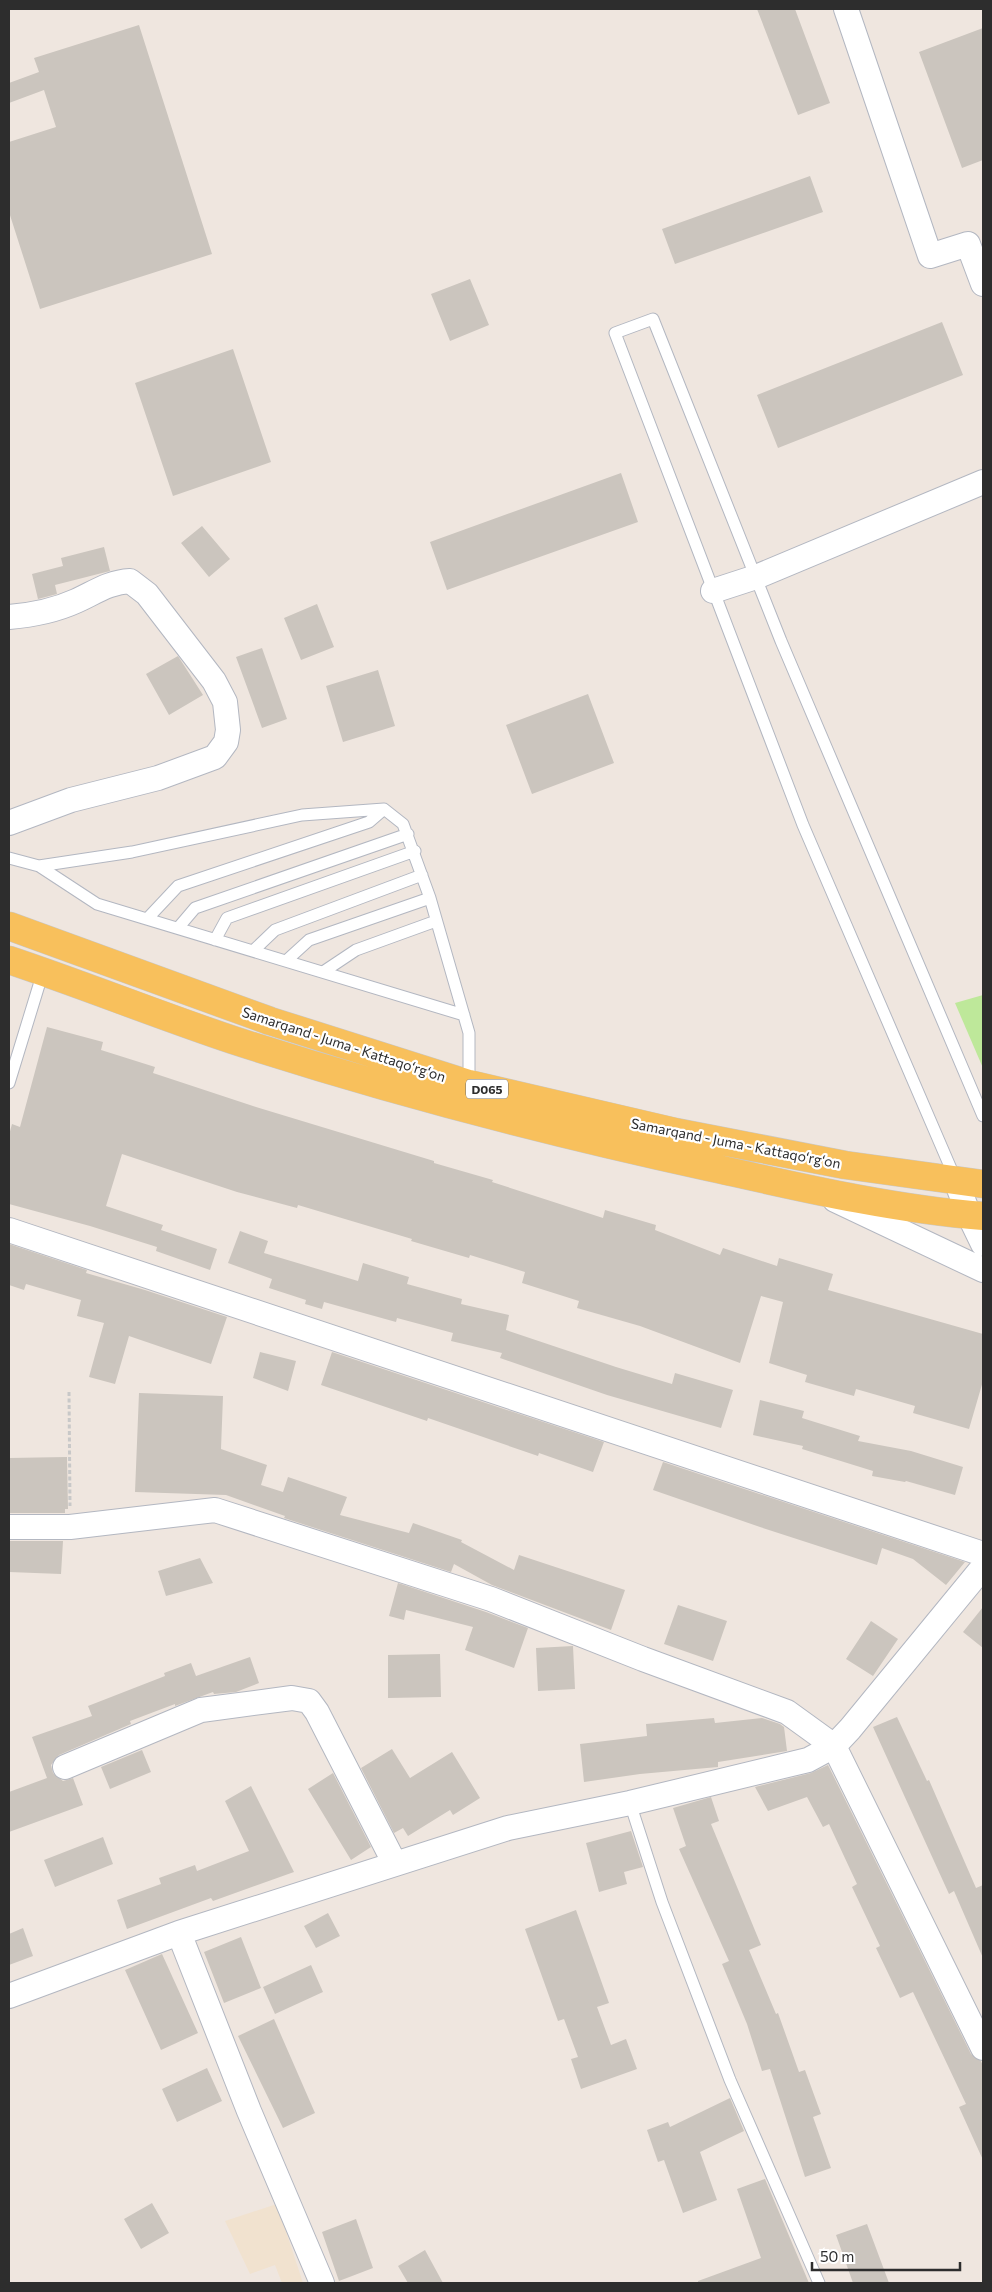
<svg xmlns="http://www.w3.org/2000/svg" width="992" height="2292" font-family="Commissioner,sans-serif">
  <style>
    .education { fill: #f1e2cf }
    .green { fill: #bee89a }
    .building { fill: #cbc5be }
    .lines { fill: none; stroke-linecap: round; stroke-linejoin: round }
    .lane-casing { stroke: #b3b7c1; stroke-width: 13 }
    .street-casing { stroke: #b3b7c1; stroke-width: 26 }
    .primary-casing { stroke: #c8c8c8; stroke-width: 29 }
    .path { stroke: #c8c8c8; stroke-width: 3; stroke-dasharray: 4 2.5; stroke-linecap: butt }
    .lane { stroke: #fff; stroke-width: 11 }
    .street { stroke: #fff; stroke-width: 24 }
    .primary { stroke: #f8c05c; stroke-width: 28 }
    .labels { text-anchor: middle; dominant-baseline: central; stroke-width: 4.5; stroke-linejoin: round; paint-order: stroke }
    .shield { fill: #fff; stroke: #6c6c6c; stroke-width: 1 }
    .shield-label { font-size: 12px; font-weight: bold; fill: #2d2d2d }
    .street-label { font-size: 14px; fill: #2d2d2d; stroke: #fff }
  </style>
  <rect width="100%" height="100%" fill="#efe6df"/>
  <!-- education -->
  <path class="education" d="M277,2204L303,2283H282L275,2265L250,2274L225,2221Z"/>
  <!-- green -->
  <path class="green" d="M983,995V1068L955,1003Z"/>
  <!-- building -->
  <path class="building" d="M757,9H795L830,103L798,115Z
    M139,25L212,254L40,309L9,212V142L56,127L44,90L9,103V83L39,72L34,58Z
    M983,28V160L962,168L919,52Z
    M810,176L823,212L675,264L662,229Z
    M470,279L489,325L450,341L431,294Z
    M942,322L963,375L778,448L757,395Z
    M233,349L271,462L173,496L135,383Z
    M621,473L638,522L447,590L430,542Z
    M202,526L230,559L209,577L181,543Z
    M104,547L110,571L55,585L57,594L38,599L32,574L63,566L61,558Z
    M317,604L334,647L301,660L284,618Z
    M262,648L287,719L262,728L236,657Z
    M178,656L203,695L169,715L146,674Z
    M378,670L395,726L343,742L326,686Z
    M588,694L614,763L532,794L506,725Z
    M47,1027L103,1042L101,1050L155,1067L153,1073L256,1107L434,1161V1163L493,1180L492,1182L603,1218L605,1210L656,1225L655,1230L720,1255L723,1248L777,1266L779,1258L833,1274L828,1290L983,1334V1381L969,1429L913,1413L915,1406L856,1389L854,1396L805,1382L807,1375L769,1363L783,1302L761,1296L740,1363L640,1326L577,1308L579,1301L522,1283L525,1272L470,1255L469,1258L411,1241L412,1239L298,1205L297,1208L237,1192L122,1154L106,1206L163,1225L161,1230L217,1249L210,1270L156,1251L157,1247L90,1226L9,1204V1135L12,1124L20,1127Z
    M240,1231L268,1241L264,1253L358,1281L363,1263L409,1277L407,1284L462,1299L461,1304L509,1315L506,1330L616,1367L672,1384L675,1373L733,1390L721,1428L607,1395L500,1358L502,1353L451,1341L453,1333L397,1318L396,1322L324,1302L322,1309L305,1304L306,1300L269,1288L272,1279L228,1263Z
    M9,1244L87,1270L86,1273L145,1290L227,1317L211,1364L129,1336L115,1384L89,1377L104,1323L77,1316L81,1300L26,1284L24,1290L9,1285Z
    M260,1352L296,1361L288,1391L253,1378Z
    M332,1352L604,1442L593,1472L539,1453L538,1456L428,1418L427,1421L321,1385Z
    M139,1393L223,1396L221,1449L267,1465L261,1485L283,1492L288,1477L347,1497L340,1515L409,1533L413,1523L462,1540L461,1542L514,1570L519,1555L625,1590L611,1630L492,1585L454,1564L451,1572L284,1518L285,1516L226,1495L135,1492Z
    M760,1400L804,1411L802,1418L860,1436L858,1441L911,1451L963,1467L955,1495L906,1481L905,1482L872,1476L873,1471L802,1449L803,1446L753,1435Z
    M67,1457L68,1509H65V1513H9V1458Z
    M663,1462L965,1562L946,1585L913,1559L882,1548L877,1565L760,1527L653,1490Z
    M9,1541H63L61,1574L9,1572Z
    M200,1558L213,1583L166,1596L158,1571Z
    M398,1583L486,1612L528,1628L514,1668L465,1650L473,1627L406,1610L404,1620L389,1616Z
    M678,1605L727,1621L713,1661L664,1644Z
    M983,1607V1648L963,1632Z
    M871,1621L898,1639L873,1676L846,1659Z
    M573,1646L575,1689L538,1691L536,1648Z
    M440,1654L441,1697L388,1698V1655Z
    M250,1657L259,1683L236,1692L214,1694L213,1692L175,1706V1704L130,1721L131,1724L59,1755L51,1765L53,1773L63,1781L73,1778L83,1805L9,1832V1792L47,1778L32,1737L92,1716L88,1706L165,1676L164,1673L191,1663L196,1676Z
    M897,1717L927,1781L929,1780L976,1888L983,1885V1958L954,1891L949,1894L873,1727Z
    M714,1718L715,1723L762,1718L780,1724L784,1727L787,1751L718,1762V1767L640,1774L584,1782L580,1744L647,1736L646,1724Z
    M392,1749L410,1778L452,1752L480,1798L453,1815L450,1810L408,1836L403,1828L394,1833L361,1768Z
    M142,1750L151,1772L110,1789L101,1767Z
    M828,1765L971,2054L981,2061L983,2066V2160L959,2107L966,2104L913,1992L900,1998L876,1948L880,1946L852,1887L857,1884L829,1824L823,1827L807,1797L768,1811L755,1787L811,1773Z
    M333,1773L371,1847L351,1860L308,1789Z
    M251,1786L294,1872L213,1901L211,1898L127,1929L117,1900L161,1884L159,1878L195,1865L197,1871L249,1851L225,1801Z
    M711,1797L719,1821L711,1824L761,1945L749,1950L776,2014L778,2013L799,2072L805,2070L821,2114L813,2117L831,2168L805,2177L770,2069L762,2071L747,2024L722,1964L729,1961L679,1849L686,1846L673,1808Z
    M631,1831L643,1867L624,1872L627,1884L599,1892L586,1843Z
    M103,1837L113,1864L55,1887L44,1860Z
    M576,1910L609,2003L597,2007L611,2045L626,2039L637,2069L581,2089L571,2059L578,2057L564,2019L558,2021L525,1929Z
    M328,1913L340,1936L316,1948L304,1926Z
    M23,1928L33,1956L9,1965V1934Z
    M241,1937L261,1988L224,2003L204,1952Z
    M162,1954L198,2033L161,2050L125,1970Z
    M311,1965L323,1992L275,2014L263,1987Z
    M274,2019L315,2113L283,2128L238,2036Z
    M207,2068L222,2101L177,2122L162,2089Z
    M730,2098L744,2131L700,2152L717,2200L683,2213L664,2160L658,2162L647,2130L668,2122L670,2127Z
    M765,2179L809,2283H698V2281L761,2258L737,2189Z
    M152,2203L169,2233L141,2249L124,2219Z
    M356,2219L373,2268L339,2281L322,2232Z
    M867,2224L889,2283H853L836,2235Z
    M425,2250L443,2283H408L398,2266Z"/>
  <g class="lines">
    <!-- lane casing -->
    <g class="lane-casing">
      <path id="lane" d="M9,858L39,866L132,852L302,815L384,809L403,824L430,898L469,1033V1084
        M39,866L97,904L464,1015
        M147,919L178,886L369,822L384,809
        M178,928L195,908L408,834
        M215,940L227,918L415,851
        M253,951L275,930L422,875
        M286,961L309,940L430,898
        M323,972L356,950L436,921
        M9,1083L43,972
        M955,1178L803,825L615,333L653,319L781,641L983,1116
        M630,1803L662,1902L730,2080L819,2283"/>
    </g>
    <!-- street casing -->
    <g class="street-casing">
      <path id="street" d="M846,9L930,256L968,244L983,284
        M713,591L756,577L983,482
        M9,617C33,615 54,611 76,601C94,593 109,582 130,581L147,594L214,681L225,702L228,730L226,742L215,757L158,778L71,800L9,823
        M956,1181L969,1215L983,1244
        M835,1200L983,1270
        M9,1230L983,1554
        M9,1527H70L215,1510L491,1599L643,1659L787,1712L834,1746L983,2048
        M65,1767L201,1710L292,1698L309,1701L317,1712L395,1864
        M179,1933L249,2111L322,2283
        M9,1996L179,1933L508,1828L630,1803L808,1760L834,1746L850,1729L983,1567"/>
    </g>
    <!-- primary casing -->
    <g class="primary-casing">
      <path id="primary" d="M9,926L270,1021L469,1084L675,1132L845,1165L983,1184
        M9,960C84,985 158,1015 233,1040C390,1091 548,1132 709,1167C799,1187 891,1209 983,1216"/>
    </g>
    <!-- path -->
    <path class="path" d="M69,1392L70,1506"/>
    <!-- lane -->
    <use href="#lane" class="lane"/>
    <!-- street -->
    <use href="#street" class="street"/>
    <!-- primary -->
    <use href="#primary" class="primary"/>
  </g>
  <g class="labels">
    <!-- shield labels -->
    <rect class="shield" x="466" y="1079.5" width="42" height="19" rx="4"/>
    <g class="shield-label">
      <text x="487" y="1089">D065</text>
    </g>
    <!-- street labels -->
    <g class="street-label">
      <text transform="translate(344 1044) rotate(18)">Samarqand - Juma - Kattaqo‘rg‘on</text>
      <text transform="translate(736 1143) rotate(11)">Samarqand - Juma - Kattaqo‘rg‘on</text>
    </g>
  </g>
  <!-- border -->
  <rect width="992" height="2292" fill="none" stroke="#2d2d2d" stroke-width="20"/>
  <!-- scale -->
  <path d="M812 2262v8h148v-8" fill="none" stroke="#2d2d2d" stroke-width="2.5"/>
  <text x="820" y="2262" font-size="15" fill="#2d2d2d" stroke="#ffffff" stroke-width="4" paint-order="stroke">50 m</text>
</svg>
